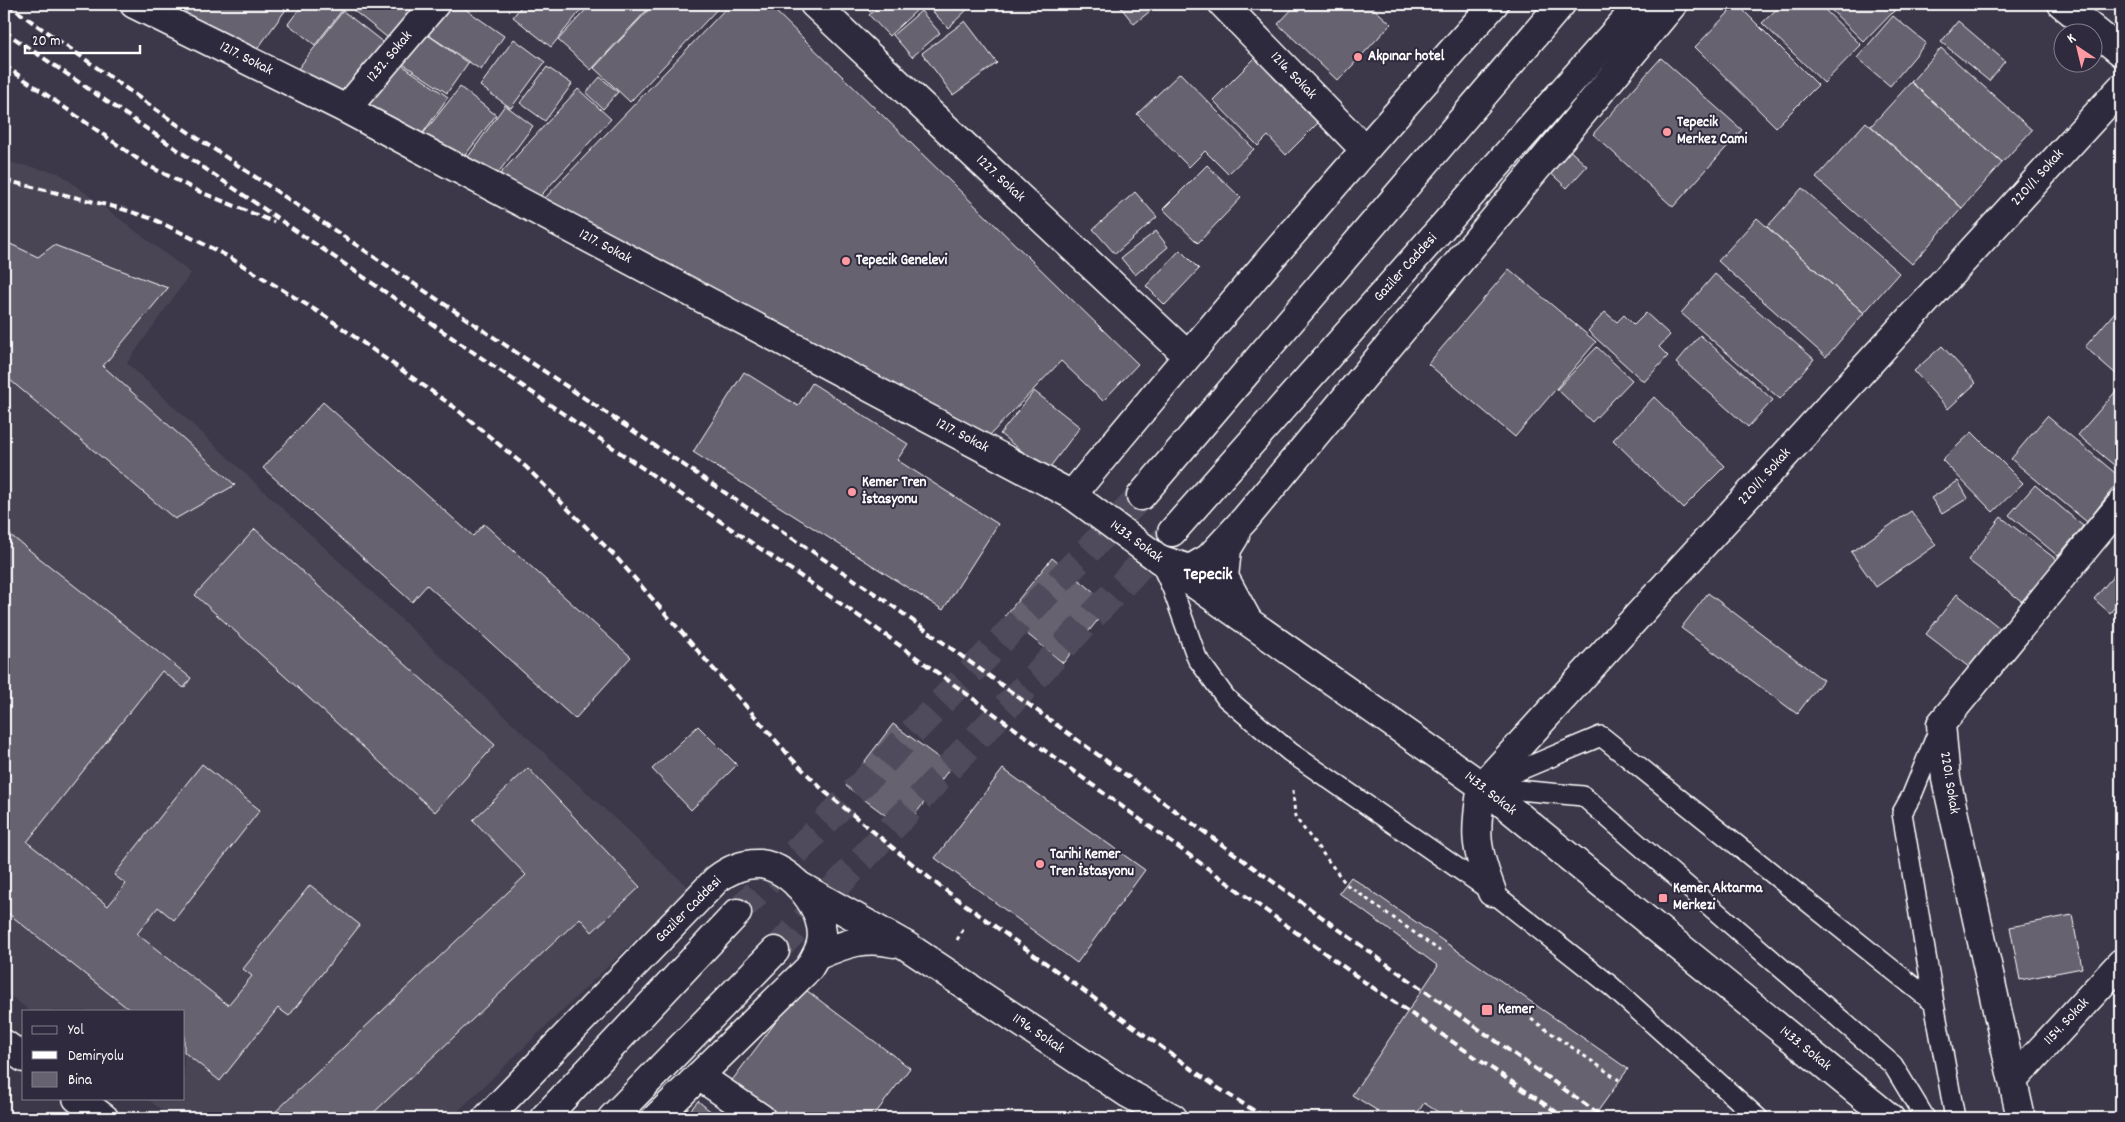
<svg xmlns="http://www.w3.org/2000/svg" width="2125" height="1122" font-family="Dekko,sans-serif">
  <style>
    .built { fill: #494455 }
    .building { fill: #666270; stroke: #fff }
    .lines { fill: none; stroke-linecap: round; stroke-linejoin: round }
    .primary-tunnel { stroke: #504b5b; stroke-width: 28; stroke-dasharray: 28 14; stroke-linecap: butt }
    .lane-casing { stroke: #fff; stroke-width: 22 }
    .street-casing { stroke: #fff; stroke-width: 31 }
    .secondary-casing { stroke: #fff; stroke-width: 31 }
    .primary-casing { stroke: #fff; stroke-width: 31 }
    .path { stroke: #fff; stroke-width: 3; stroke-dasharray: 4 4; stroke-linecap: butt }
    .lane { stroke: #2f2a3d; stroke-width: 19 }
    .street { stroke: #2f2a3d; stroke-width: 28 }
    .secondary { stroke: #2f2a3d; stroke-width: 28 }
    .primary { stroke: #2f2a3d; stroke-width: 28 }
    .rail { stroke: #fff; stroke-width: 4; stroke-dasharray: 8 4; stroke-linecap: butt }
    .poi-dot { fill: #ff9aa2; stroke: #2f2a3d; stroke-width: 2 }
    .labels { text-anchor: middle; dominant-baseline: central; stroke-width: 4; stroke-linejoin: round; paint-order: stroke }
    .street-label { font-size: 15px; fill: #fff; stroke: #2f2a3d }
    .poi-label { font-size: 15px; font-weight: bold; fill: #fff; stroke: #2f2a3d; text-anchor: start }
    .quarter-label { font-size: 18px; font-weight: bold; fill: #fff; stroke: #2f2a3d }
  </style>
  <rect width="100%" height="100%" fill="#3c3749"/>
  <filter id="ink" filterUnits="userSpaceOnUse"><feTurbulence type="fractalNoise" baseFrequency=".02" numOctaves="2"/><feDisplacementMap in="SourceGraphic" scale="10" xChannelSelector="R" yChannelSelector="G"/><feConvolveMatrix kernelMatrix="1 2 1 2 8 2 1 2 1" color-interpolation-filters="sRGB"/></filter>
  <g filter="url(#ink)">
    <!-- built -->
    <path class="built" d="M4,161L59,173L191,273L127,363L689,888L451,1118H172L146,1098H184V1011H30L4,991Z"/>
    <!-- building -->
    <path class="building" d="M191,4H290L250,59L185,13Z
      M303,4H347L315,45L288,24Z
      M359,4H416L388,38L353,10Z
      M448,4H458L504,36L481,70L427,34Z
      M523,4H586L551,47L513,17Z
      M591,4H640L647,10L591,70L558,40Z
      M654,4H722L630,102L594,68Z
      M730,4H768L1138,364L1103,401L1061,361L985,440L545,198Z
      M862,4H878L870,12Z
      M881,4H913L918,9L889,36L869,15Z
      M926,4H973L948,28Z
      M1118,4H1159L1134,24Z
      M1297,4H1369L1391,24L1338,81L1278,24Z
      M1737,4L1818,85L1776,127L1695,47Z
      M1782,4H1819L1861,45L1824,83L1762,23Z
      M1825,4H1893L1897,8L1864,42Z
      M343,11L384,43L338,102L297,70Z
      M921,11L940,33L912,57L893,35Z
      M1893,16L1926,43L1890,86L1857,58Z
      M965,21L997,63L953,95L922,53Z
      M1958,21L2005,61L1989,81L1941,42Z
      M425,33L468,63L447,93L403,64Z
      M514,39L545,62L511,108L480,86Z
      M1941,48L2032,130L2002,163L1911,82Z
      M1261,52L1324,117L1286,155L1268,136L1258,146L1213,100Z
      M1661,58L1742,130L1673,207L1593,134Z
      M393,59L448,97L416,143L362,105Z
      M547,67L572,84L545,121L520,103Z
      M1180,73L1254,149L1228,174L1205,151L1189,167L1137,114Z
      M600,77L618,92L603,109L586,93Z
      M1911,82L2002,163L1962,208L1871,126Z
      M460,87L496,115L456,167L419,139Z
      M578,89L611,119L533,204L500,174Z
      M505,105L533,126L495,177L468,157Z
      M1866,122L1962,208L1912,264L1816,178Z
      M1566,147L1587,166L1567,188L1546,169Z
      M1207,165L1241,198L1198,243L1163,209Z
      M1802,188L1899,273L1864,313L1767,227Z
      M1135,192L1157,217L1115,254L1093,229Z
      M1757,218L1864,313L1826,357L1718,261Z
      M1156,231L1168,247L1135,275L1121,258Z
      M4,241L38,257L54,245L168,288L103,366L235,485L175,519L4,375Z
      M1180,250L1199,269L1165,305L1146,286Z
      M1509,269L1596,342L1515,437L1428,364Z
      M1715,274L1814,359L1780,399L1681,313Z
      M2120,306L2121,307V370L2117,375L2085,347Z
      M1605,312L1617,322L1624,315L1634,325L1646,313L1670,335L1659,347L1668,356L1644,382L1588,331Z
      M1700,335L1773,400L1748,427L1676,363Z
      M1942,346L1976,383L1948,409L1914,371Z
      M1597,347L1632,380L1592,422L1557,389Z
      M744,372L798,406L812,383L908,444L897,460L998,524L943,610L693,452Z
      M1034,391L1080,427L1047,471L1000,434Z
      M2116,391L2121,396V471L2078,435Z
      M1654,397L1725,466L1683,508L1613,440Z
      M323,402L473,536L484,524L631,657L575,719L427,585L412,602L263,468Z
      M2047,416L2121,478L2087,522L2011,459Z
      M1972,432L2023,483L1993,512L1942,460Z
      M1958,481L1968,498L1942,514L1931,498Z
      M2035,485L2083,526L2058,556L2009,515Z
      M1911,511L1936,545L1876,587L1851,552Z
      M2001,517L2057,560L2024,603L1968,560Z
      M255,529L495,745L435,812L195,595Z
      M9,534L191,678L184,688L162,671L27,842L108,906L126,884L114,875L202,764L260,810L174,920L158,907L137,934L228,1005L252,976L243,969L310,885L360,925L289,1016L278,1008L220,1081L184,1052V1011H131L4,910V540Z
      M1052,558L1110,605L1063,663L1005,616Z
      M2121,567V600L2110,613L2094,599Z
      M1708,593L1823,680L1797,714L1681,628Z
      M1957,594L2001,629L1970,668L1926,634Z
      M893,724L951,767L904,829L846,786Z
      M698,726L737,765L691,810L652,769Z
      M528,768L640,887L592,932L580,918L368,1118H273L271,1116L526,875L473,820Z
      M1003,769L1145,870L1077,963L935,858Z
      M1351,877L1628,1069L1593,1118H1447L1424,1103L1414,1118H1373L1378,1111L1352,1095L1438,966L1339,893Z
      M2072,915L2082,968L2020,980L2010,927Z
      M802,987L910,1068L872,1118H770L727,1087Z
      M698,1101L719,1118H684Z"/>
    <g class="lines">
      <!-- primary-tunnel -->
      <path class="primary-tunnel" d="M737,913L1141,496
        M775,951L1172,532"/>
      <!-- lane casing -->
      <g class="lane-casing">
        <path id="lane" d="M1159,560L1172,588L1197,658L1226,698L1290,752L1492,892L1611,986L1758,1118
          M1489,783L1601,736L1934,1003L1955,1118
          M1486,787L1583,796L1893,1065L1925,1118
          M1934,1003L1902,813L1912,795L1939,729"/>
      </g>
      <!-- street casing -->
      <g class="street-casing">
        <path id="street" d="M134,4L346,109L1072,495L1159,559L1482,786L1890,1118
          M814,4L1187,355
          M1223,4L1364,149
          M346,109L435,4
          M798,885L905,945L1129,1094L1173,1118
          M1492,892C1475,847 1474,834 1482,786L2121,88
          M816,956C845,944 863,936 894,943
          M4,1044L24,1058
          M699,1076L761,1118
          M2013,1080L2121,963
          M77,1098L104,1118
          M2021,1118L1946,779L1941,724L2121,504"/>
      </g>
      <!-- secondary casing -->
      <g class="secondary-casing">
        <path id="secondary" d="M2062,4L2121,52
          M1072,495C1209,328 1350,165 1494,4
          M1235,536L1227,549L1224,577L1248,621
          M1159,559L1190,569L1209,558L1246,518L1673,4
          M487,1118L717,879C730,869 743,863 760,864C792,867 828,912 821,943C819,952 814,960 809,968L656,1118"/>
      </g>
      <!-- primary casing -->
      <g class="primary-casing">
        <path id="primary" d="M1141,496L1561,4
          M1172,532L1640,4
          M544,1118L737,913
          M612,1118L775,951"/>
      </g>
      <!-- path -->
      <path class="path" d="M1293,790L1295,817L1346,884L1440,951
        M957,940L964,928
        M1531,1019L1619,1080
        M1461,1110L1473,1118"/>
      <!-- lane -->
      <use href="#lane" class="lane"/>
      <!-- street -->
      <use href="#street" class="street"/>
      <!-- secondary -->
      <use href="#secondary" class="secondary"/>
      <!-- primary -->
      <use href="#primary" class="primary"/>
      <!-- rail -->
      <path class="rail" d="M7,4L175,123L883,599L1381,960L1605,1118
        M4,31L866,621L1366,983L1565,1118
        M4,65L145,164L198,191L274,222
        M4,180L119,208L153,219L180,232L229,257L325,316L454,407L526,467L616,557L792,759L824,791L938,885L1218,1088L1266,1118"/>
    </g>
  </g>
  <!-- markers -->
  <g class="poi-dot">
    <circle cx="1358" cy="57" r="5"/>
    <circle cx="1667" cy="132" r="5"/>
    <circle cx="846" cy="261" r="5"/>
    <circle cx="852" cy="492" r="5"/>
    <circle cx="1040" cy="864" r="5"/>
    <rect x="1658" y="893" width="10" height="10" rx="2.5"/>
    <rect x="1481" y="1004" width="12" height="12" rx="2.5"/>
  </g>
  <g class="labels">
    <!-- street labels -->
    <g class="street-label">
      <text transform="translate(390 57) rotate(-50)">1232. Sokak</text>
      <text transform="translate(246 59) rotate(27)">1217. Sokak</text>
      <text transform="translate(1293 76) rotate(46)">1216. Sokak</text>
      <text transform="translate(2038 178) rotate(-48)">2201/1. Sokak</text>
      <text transform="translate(1000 179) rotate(43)">1227. Sokak</text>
      <text transform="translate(605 247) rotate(28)">1217. Sokak</text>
      <text transform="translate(1406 268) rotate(-48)">Gaziler Caddesi</text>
      <text transform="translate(962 436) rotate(28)">1217. Sokak</text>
      <text transform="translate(1765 477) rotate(-48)">2201/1. Sokak</text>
      <text transform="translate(1136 542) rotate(36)">1433. Sokak</text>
      <text transform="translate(1949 783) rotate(81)">2201. Sokak</text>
      <text transform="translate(1490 794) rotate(38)">1433. Sokak</text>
      <text transform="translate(689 910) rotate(-45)">Gaziler Caddesi</text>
      <text transform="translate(2067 1022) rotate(-47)">1154. Sokak</text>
      <text transform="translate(1038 1034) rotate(34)">1196. Sokak</text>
      <text transform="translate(1805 1049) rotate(39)">1433. Sokak</text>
    </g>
    <!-- poi labels -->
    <g class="poi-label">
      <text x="1368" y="57">Akpınar hotel</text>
      <text x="1677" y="123">Tepecik<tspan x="1677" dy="17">Merkez Cami</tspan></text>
      <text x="856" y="261">Tepecik Genelevi</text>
      <text x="862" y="483">Kemer Tren<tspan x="862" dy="17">İstasyonu</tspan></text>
      <text x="1050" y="855">Tarihi Kemer<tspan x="1050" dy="17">Tren İstasyonu</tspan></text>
      <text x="1673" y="889">Kemer Aktarma<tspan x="1673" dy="17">Merkezi</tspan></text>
      <text x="1498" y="1010">Kemer</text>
    </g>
    <!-- quarter labels -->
    <g class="quarter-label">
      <text x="1208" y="575">Tepecik</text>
    </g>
  </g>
  <!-- margin -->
  <rect width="2125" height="1122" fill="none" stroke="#2f2a3d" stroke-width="20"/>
  <rect x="10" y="10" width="2105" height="1102" fill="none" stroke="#fff" stroke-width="2" filter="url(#ink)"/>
  <!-- legend -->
  <rect x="22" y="1010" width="162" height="90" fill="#2f2a3d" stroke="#827f8b"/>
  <rect x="32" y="1026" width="25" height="8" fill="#2f2a3d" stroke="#827f8b"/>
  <text x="68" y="1034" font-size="15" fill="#ffffff">Yol</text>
  <rect x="32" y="1051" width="25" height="8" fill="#ffffff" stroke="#827f8b"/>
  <text x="68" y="1060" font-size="15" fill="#ffffff">Demiryolu</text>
  <rect x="32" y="1072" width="25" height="15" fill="#666270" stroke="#827f8b"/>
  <text x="68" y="1084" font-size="15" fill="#ffffff">Bina</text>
  <!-- north arrow -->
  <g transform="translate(2078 48) rotate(325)"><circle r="24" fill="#2f2a3d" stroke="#827f8b"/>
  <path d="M0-4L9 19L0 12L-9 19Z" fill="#ff9aa2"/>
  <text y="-8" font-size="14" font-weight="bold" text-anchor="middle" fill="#ffffff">K</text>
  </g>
  <!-- scale -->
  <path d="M25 45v8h115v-8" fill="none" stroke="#ffffff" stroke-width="2.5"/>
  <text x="32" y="45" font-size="15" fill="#ffffff" stroke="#2f2a3d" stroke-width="4" paint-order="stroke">20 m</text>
</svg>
